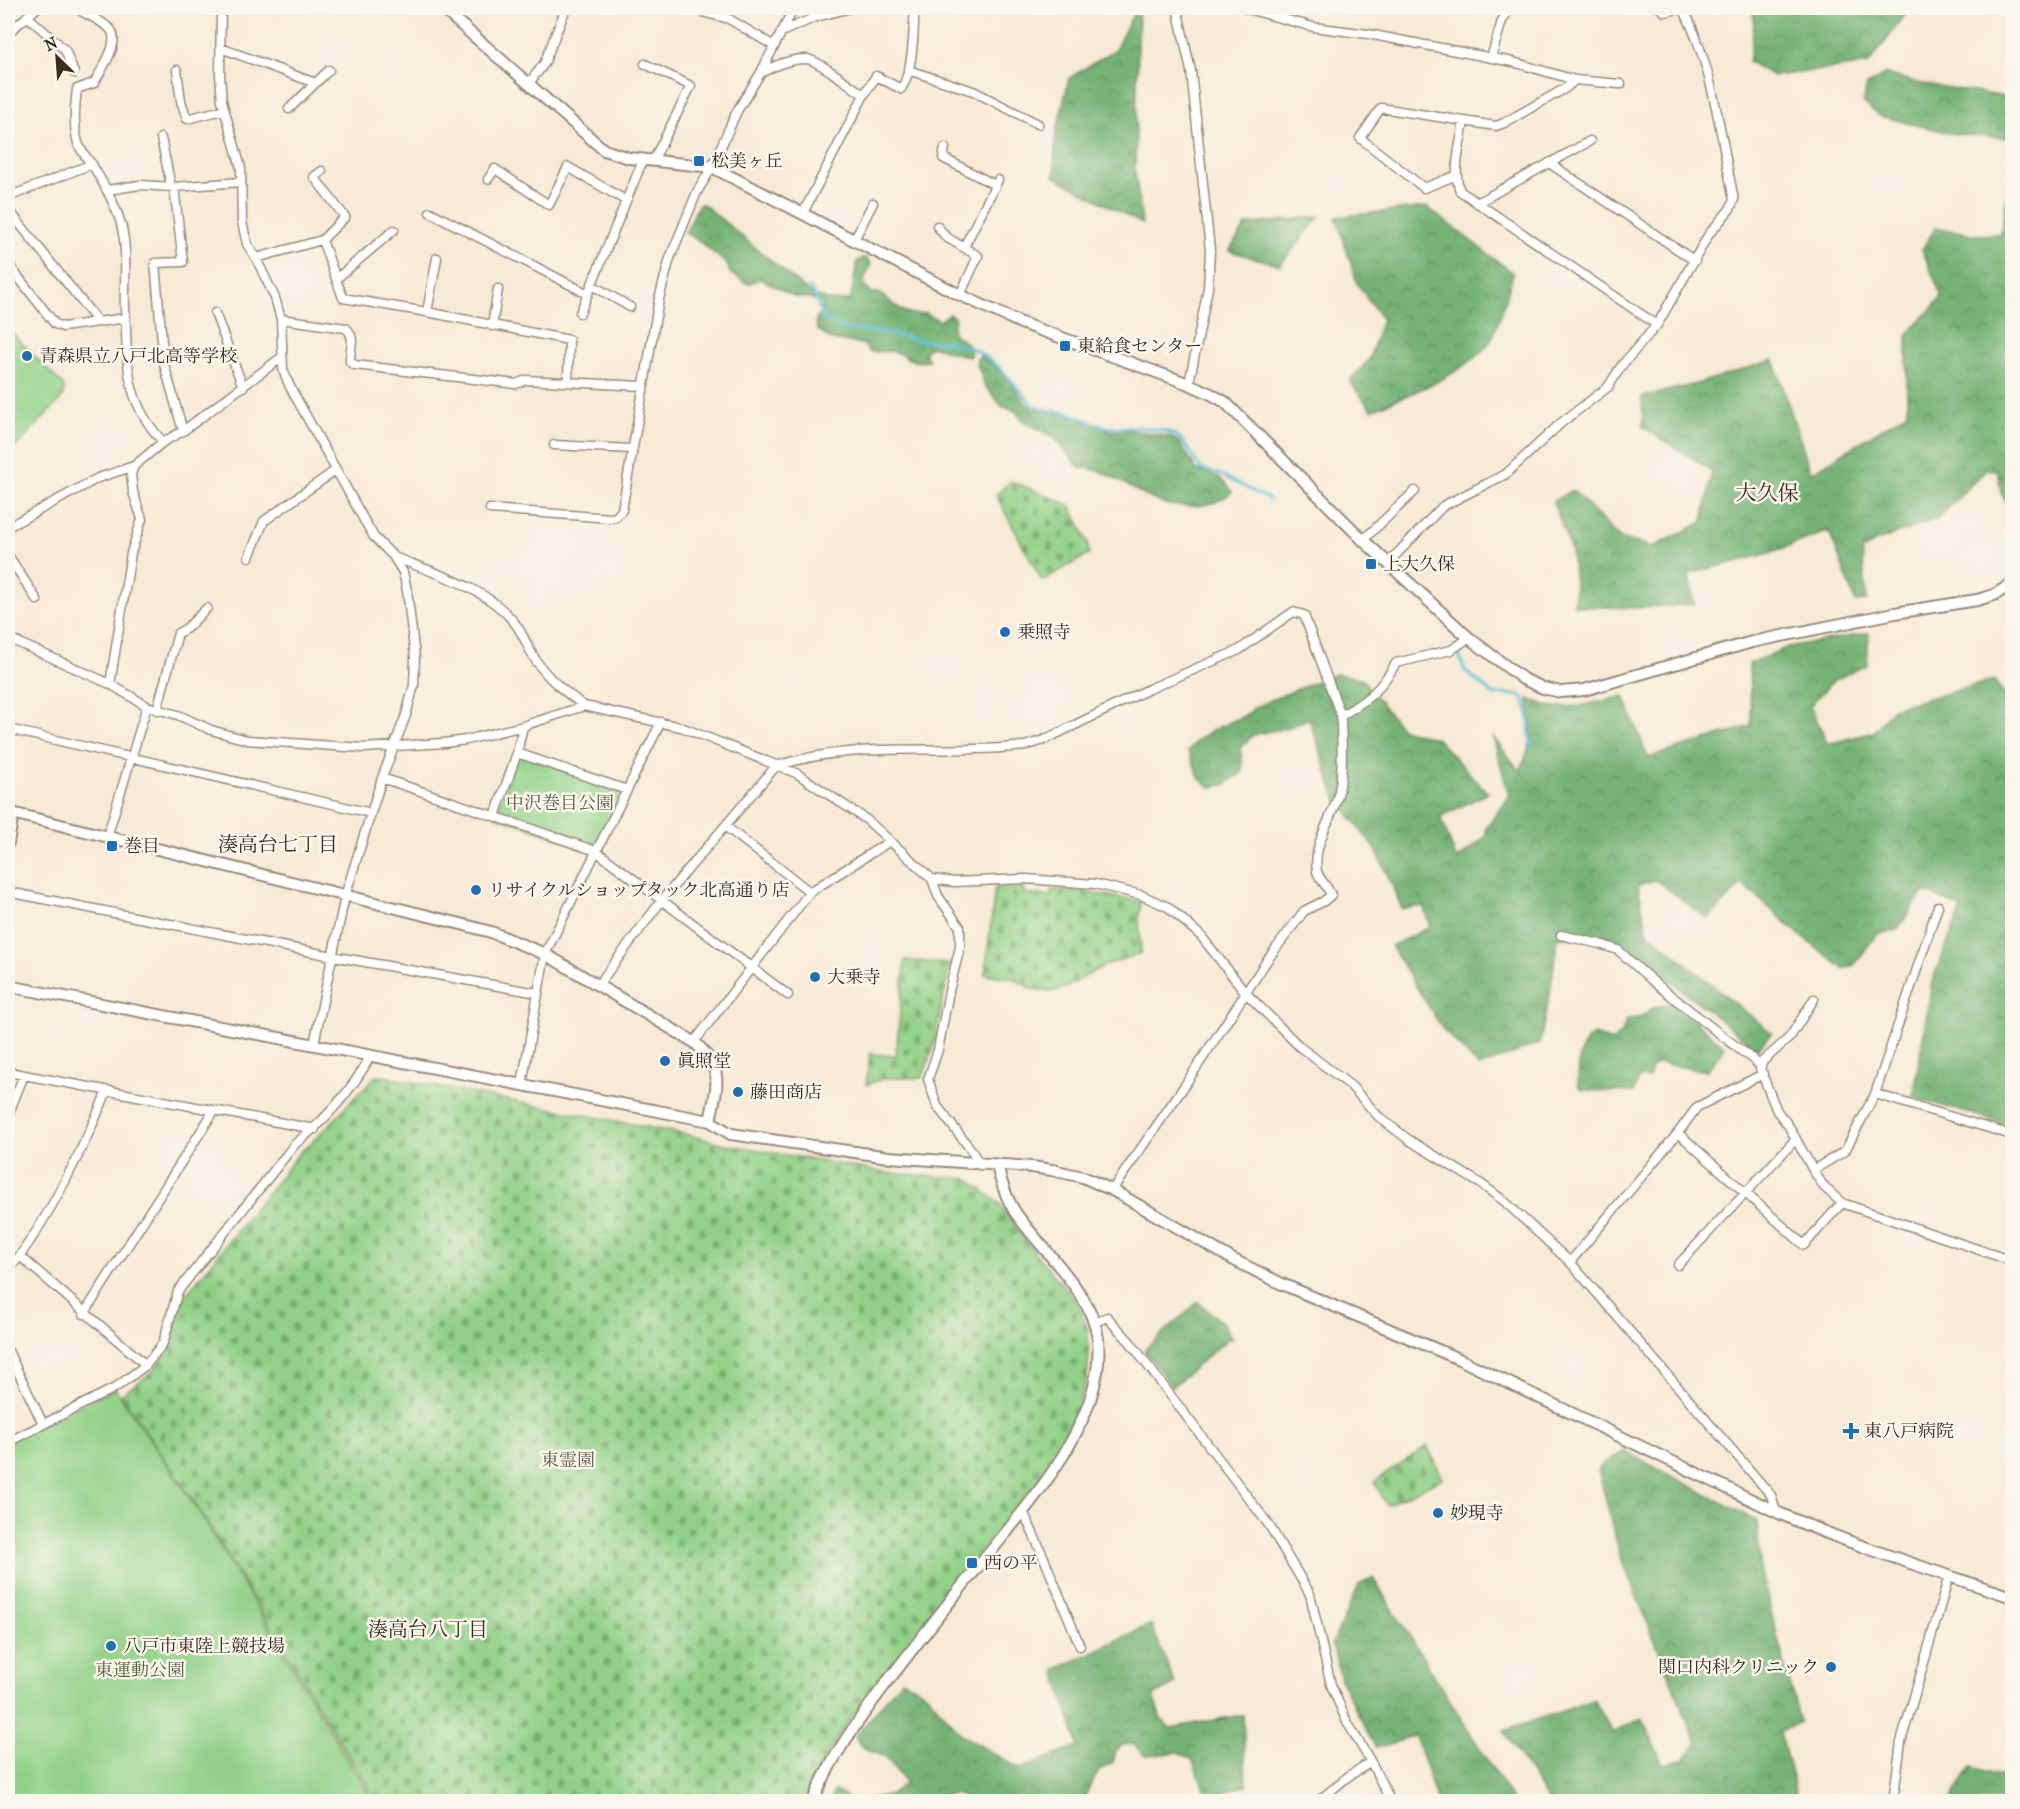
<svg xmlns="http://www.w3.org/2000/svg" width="2020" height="1809" font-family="'IM FELL French Canon','Noto Serif JP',serif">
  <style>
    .forest { fill: url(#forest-crowns); stroke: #586e49; stroke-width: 1.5 }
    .cemetery { fill: url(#cemetery-stones); stroke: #667e52; stroke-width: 1.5 }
    .green { fill: #91d187; stroke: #667e52; stroke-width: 1.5 }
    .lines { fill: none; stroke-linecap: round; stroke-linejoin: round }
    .stream { stroke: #5dc0db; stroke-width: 3 }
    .minor-casing { stroke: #998a7a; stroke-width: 11 }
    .tertiary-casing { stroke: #998a7a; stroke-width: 14 }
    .minor { stroke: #fff; stroke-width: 8 }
    .tertiary { stroke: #fff; stroke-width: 10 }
    .poi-dot { fill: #1f6fb2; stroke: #fbf7ec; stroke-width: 2 }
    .labels { text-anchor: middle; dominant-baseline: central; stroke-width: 5; stroke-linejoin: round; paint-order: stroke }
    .poi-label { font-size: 18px; fill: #3b2a1e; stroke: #fbf7ec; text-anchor: start }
    .park-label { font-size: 18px; fill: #555c3e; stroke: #fbf7ec }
    .neighbourhood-label { font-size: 20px; fill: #3b2a1e; stroke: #fbf7ec }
    .quarter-label { font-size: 21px; fill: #3b2a1e; stroke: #fbf7ec }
  </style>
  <defs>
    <pattern id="forest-crowns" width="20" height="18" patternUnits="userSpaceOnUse" patternTransform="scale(1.5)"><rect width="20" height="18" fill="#74b374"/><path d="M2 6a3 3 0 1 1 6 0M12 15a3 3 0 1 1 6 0" fill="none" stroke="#60925f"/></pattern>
    <pattern id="cemetery-stones" width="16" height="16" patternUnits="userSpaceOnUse" patternTransform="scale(1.5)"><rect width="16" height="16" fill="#91d187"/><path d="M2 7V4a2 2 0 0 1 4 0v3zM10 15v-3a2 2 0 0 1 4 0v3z" fill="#78aa6e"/></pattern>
  </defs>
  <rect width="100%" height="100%" fill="#fbf7ec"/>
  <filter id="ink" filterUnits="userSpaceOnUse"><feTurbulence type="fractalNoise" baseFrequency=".0167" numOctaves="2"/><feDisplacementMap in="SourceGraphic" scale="12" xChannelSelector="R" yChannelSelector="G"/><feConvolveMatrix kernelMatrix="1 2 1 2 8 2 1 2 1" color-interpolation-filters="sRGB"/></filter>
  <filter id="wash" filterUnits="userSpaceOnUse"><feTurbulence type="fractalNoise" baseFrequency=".008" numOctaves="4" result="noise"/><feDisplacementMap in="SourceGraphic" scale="24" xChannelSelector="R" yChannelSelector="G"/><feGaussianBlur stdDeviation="1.35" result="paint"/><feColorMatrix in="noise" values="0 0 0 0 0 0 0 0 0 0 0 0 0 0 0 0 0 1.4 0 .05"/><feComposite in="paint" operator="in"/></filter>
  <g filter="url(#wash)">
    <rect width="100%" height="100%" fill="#f7ead6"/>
    <!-- forest -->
    <path class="forest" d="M1136,8H1139L1135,171L1142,224L1054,176L1055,139L1069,78L1115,50Z
      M1753,8H1912L1907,12L1869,64L1774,76L1749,62L1754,25Z
      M1886,74L1918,83L2012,98V132L2007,138L1954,134L1879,116L1863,102L1867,85Z
      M2009,183H2012V513L2001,493L1997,470H1986L1937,519L1876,541L1862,551L1867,601L1856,602L1829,531L1770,553L1689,574L1694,604L1634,608L1574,606L1575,583L1571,551L1553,501L1573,490L1619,538L1653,547L1703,522L1712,471L1643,427L1642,397L1696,384L1774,360L1811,473L1907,413V335L1942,297L1922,249L1936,227L1976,235L2001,234Z
      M699,204H703L810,293C825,300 835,304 851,299L857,261L865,257L871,264L864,280L865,287L872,293H879C893,303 905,319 925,313L940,321L949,314L955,318C949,343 955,330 966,343C969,345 969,349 971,353L969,357L931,346L924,353L929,360C910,366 907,354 891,351C884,351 876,352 870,352L863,344L832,340L817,329L816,320L822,311V303L810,298L795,297L771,284L759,279L748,284L730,273L727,264L698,240L685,233Z
      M1427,207L1513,273C1509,289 1496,337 1486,347C1456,379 1410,393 1372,410L1349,381L1369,360L1382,319L1357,283L1336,217Z
      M1320,216L1280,265L1229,251L1246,225Z
      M980,356L994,365L1010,382L1025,402L1034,409L1068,415L1111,431L1131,430L1171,437L1179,442L1196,469L1218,477L1227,485L1232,492C1222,501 1212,505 1198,506C1188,506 1176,507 1166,504C1134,496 1113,468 1080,468L1054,437L1026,423L1014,410L1003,407L985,386L976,361Z
      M1869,633L1867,665L1834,680L1810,705L1828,744L1874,732L1893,708L1994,680L2012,706V1125L1913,1098L1932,981L1962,908L1924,891L1897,930L1877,934L1854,965L1843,969L1800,935L1742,884L1708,919L1656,880L1638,885L1647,932L1772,1033L1757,1049L1616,938L1558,937L1550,993L1540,1043L1479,1067L1444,1031L1391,946L1430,927L1423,906L1402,909L1377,851L1336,798L1309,718L1290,727L1253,735L1241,748L1243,772L1224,785L1210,787L1200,779L1188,751L1197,740L1213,730L1248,714L1254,708L1278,697L1336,674L1361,678L1402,729L1437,739L1488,793L1440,817L1457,860L1486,836L1485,830L1509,796L1493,737L1520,771C1533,740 1534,733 1528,699L1551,707L1580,706L1624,696L1648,758L1751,726L1749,664L1788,647Z
      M1671,1003L1683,1010L1725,1047L1707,1071L1658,1063L1653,1066L1649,1078L1639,1077L1634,1092L1582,1090L1578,1086C1579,1068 1576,1045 1594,1035L1612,1041L1622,1032L1627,1019L1638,1018L1651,1009Z
      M1198,1302L1223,1323L1232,1340L1229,1338L1172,1387L1144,1350Z
      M1624,1451L1757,1521L1761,1574L1800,1722L1780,1732L1798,1801H1548L1504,1731L1594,1700L1613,1733L1642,1718L1663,1764L1683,1760L1697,1744L1619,1553L1598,1468Z
      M1373,1578L1513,1801H1437L1415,1736L1376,1748L1342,1683L1332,1644L1359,1585Z
      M1151,1624L1175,1684L1153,1696L1161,1719L1170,1728L1243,1715L1246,1785L1208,1798L1192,1759L1179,1752L1145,1756L1133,1744L1123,1745L1115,1750L1114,1761L1099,1771L1085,1795L1088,1801H983L953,1794L933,1801H830L834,1791L857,1801L891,1794L906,1783L885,1756C873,1754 860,1748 855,1737L902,1679L927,1694L962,1735L1020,1769L1078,1746L1055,1670Z
      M1971,1767L2010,1778L2006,1801H1951Z"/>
    <!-- cemetery -->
    <path class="cemetery" d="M1011,481L1070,505L1088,542L1089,554L1042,581L996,495Z
      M995,888H1024V894L1051,896L1052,890L1086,892L1141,901L1139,917L1141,953L1103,966L1067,987L1054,991L1032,989L1013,978L985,974Z
      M905,960L950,964L933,1049L922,1078H886L866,1085L870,1054L896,1056Z
      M377,1075L689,1135L725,1144L888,1173L968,1179L1000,1204L1034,1252L1071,1295L1081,1311L1088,1330L1089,1355L1087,1379L1081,1397L1062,1443L1046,1470L850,1718L819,1768L806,1801H376L202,1514L121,1395L152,1372L169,1349L184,1297L301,1151C330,1129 350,1099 377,1075Z
      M1427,1446L1443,1478L1387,1505L1374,1482Z"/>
    <!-- green -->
    <path class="green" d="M8,329L64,386L63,397L8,455Z
      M517,753L627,790L596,851L496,816Z
      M115,1388L196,1507L373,1801L8,1802V1442Z"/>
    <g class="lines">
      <!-- stream -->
      <path class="stream" d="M809,287L816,297L822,318L844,329L890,333L922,341L947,342L971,348L986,357L1000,368L1034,406L1069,413L1109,428L1136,427L1165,431L1177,436L1182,440L1201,469L1219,474L1270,500
        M1458,652L1465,671L1494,695L1507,694L1521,696C1532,710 1527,733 1532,749"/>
    </g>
  </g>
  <g filter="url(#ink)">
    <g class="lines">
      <!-- minor casing -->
      <g class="minor-casing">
        <path id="minor" d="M75,8C86,14 98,19 108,27C124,39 101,70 94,83L77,89C75,106 73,126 78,143C81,152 88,159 93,166C104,185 115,203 121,224C127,246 125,270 125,292C124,304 126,317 126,329C127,376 130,406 163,442
          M221,8L220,75L222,101L241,168L242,222L247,244L256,258L275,298L281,319L283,369L289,385L364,520L374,537L393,556L403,572L407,590L415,657L414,685L406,715L382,778L345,896L314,1044
          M1177,8L1191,71L1210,250L1208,288L1189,384
          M1244,8L1313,27L1368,34L1513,62L1575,80L1621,84
          M691,9L729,19L774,46
          M27,16L65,50L74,73
          M781,32L816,17L851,8
          M8,33L37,8
          M221,48L315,83
          M1491,58L1502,21L1510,8
          M645,64L691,86L653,161
          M177,70L181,101L187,119L223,110
          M908,70L973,91L1038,124
          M761,73C773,66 792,58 807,59C818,60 852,87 864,95
          M529,83L544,64L566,8
          M289,109L329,70
          M1464,121C1461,142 1452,171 1460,191L1657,325
          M161,138L171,186
          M945,148L943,158L995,185
          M1549,163L1695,261
          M1457,175L1424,188L1360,138L1381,108L1496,126L1504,123L1566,88L1575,80
          M488,179L495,169L549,205L568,167L625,200
          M174,187L183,262L155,263L164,364L183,431
          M107,190L140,185L174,187L241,182
          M8,197L92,164
          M1477,203L1590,141
          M8,209L98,322
          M430,212L588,294
          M803,213L864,95L876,76L901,89C914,70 913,31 915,8
          M937,226L946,237L978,256L960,295
          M322,240L343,298L427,312L569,340L568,382
          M854,240L873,203
          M964,247L998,180
          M256,258L322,240L345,217L314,177L322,171
          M8,264L55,324L63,327L126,318
          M336,279L394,230
          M592,285L630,307
          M427,312L437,258
          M215,313L243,387
          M580,313L643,160
          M281,319L346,328C357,338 349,349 350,362L355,365L516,384L526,380L642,386
          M492,326L498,289
          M554,445L631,449
          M490,509L610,518L616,517L622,510L659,299L670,258L697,192L712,167L737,111L760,74L794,8
          M8,527L98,478L134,466L163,442L183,431L282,357
          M1363,540L1415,491
          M8,555L37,600
          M249,557L264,521L336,470
          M394,557C434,573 486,587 514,622C524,634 528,650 537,662C549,680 567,693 584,706
          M1388,563L1443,506L1506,474L1561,423L1608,387L1622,365L1657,325L1709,234L1730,209L1734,200C1720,134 1714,69 1683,8L1665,12L1660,8
          M8,638L110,684L147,706L178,715L211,730L247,740L363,748L444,743L466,740L523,726L584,706L681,727L796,773L867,820L932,879L938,896L960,927V947L949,991L938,1050L928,1079L937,1106L972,1151L980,1165
          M110,684L131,553L142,519L133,492L131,474L134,466
          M157,710L178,633L187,628L207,608
          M8,729L371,813
          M517,753L627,790
          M382,778L596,851L788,995
          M495,816L517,753L523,726
          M725,826L810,892
          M107,837L147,706
          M932,879L954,882L1026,879L1095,884L1141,895L1168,907L1201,936L1246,993L1300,1047L1351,1086L1379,1117L1409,1140L1481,1184L1504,1201L1570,1262L1678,1133L1804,1245L1842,1203
          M8,892L332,956L537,993
          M1938,906L1875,1094L1845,1151L1813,1170L1824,1187L1842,1203L2012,1261
          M1561,935L1600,944L1618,950L1656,984L1761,1066
          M598,985L662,900L776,766C860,739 940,756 1025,746L1044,740L1149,689L1239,650L1293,612L1304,615L1341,716C1368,699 1379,692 1396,663L1451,650L1469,638
          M694,1042L810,892L890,841
          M8,1072L315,1129
          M522,1084L545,954L661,722
          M1875,1094L2012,1135
          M8,1115L24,1075
          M1678,1133L1697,1107L1763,1074
          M1813,1170L1788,1125L1777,1111L1760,1069L1763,1061L1790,1037L1814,999
          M1112,1190L1183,1088L1268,959L1304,911L1324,901L1331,895C1328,886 1319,880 1317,871C1312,842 1334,817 1339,791C1344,767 1341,740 1341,716
          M20,1256L146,1365
          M1570,1262L1771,1495L1776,1511
          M1678,1265L1795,1140
          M8,1271C47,1223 83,1149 107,1091
          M84,1314L214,1111
          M1095,1322L1107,1317L1130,1342L1269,1525L1310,1594L1331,1685L1347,1722L1371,1762L1391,1802
          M8,1351L43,1424
          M8,1442L115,1388L146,1365L163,1343L178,1291L295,1144C325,1121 353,1089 371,1055
          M1023,1511L1044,1558L1080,1646
          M1317,1802L1350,1775L1371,1762
          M1893,1802L1901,1742L1949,1576"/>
      </g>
      <!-- tertiary casing -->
      <g class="tertiary-casing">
        <path id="tertiary" d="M442,8L604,150L629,158L712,167L960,295L1021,323L1189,384L1211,394L1225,402L1363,540L1469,638L1523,679L1543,688L1561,692L1584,690L1752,642L1895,613L1977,600L1994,595L2012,584
          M8,812L461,924L491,932L545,954L694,1042C725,1069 717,1085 710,1121
          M8,843L13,814
          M8,986L710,1121L731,1134L889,1157L1031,1167L1052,1170L1083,1177L1112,1190L1234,1260L1282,1284L1459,1359L1781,1514C1856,1547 1935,1571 2012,1597
          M813,1802C830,1757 859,1720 887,1682C917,1644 946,1605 977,1568C1025,1508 1106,1423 1098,1340C1094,1294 1041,1250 1015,1212C1006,1198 1001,1182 997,1166"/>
      </g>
      <!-- minor -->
      <use href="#minor" class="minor"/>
      <!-- tertiary -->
      <use href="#tertiary" class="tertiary"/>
    </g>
  </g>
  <!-- markers -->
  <g class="poi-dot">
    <rect x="693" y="155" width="12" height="12" rx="3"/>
    <rect x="1059" y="340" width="12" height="12" rx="3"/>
    <circle cx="27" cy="356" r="6"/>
    <rect x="1365" y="558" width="12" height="12" rx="3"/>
    <circle cx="1005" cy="632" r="6"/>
    <rect x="106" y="840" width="12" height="12" rx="3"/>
    <circle cx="476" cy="890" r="6"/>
    <circle cx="815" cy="977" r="6"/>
    <circle cx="665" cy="1061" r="6"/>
    <circle cx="738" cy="1092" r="6"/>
    <path d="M1848 1422h6v6h6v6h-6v6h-6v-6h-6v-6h6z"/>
    <circle cx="1438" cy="1513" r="6"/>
    <rect x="966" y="1557" width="12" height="12" rx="3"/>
    <circle cx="111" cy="1646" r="6"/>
    <circle cx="1831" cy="1667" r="6"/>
  </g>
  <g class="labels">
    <!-- poi labels -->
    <g class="poi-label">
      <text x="711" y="161">松美ヶ丘</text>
      <text x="1077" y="346">東給食センター</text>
      <text x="39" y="356">青森県立八戸北高等学校</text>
      <text x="1383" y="564">上大久保</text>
      <text x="1017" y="632">乗照寺</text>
      <text x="124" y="846">巻目</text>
      <text x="488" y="890">リサイクルショップタック北高通り店</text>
      <text x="827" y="977">大乗寺</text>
      <text x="677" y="1061">眞照堂</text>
      <text x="750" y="1092">藤田商店</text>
      <text x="1864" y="1431">東八戸病院</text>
      <text x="1450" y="1513">妙現寺</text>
      <text x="984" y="1563">西の平</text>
      <text x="123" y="1646">八戸市東陸上競技場</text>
      <text x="1819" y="1667" text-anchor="end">関口内科クリニック</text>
    </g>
    <!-- park labels -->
    <g class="park-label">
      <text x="560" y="803">中沢巻目公園</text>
      <text x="568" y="1460">東霊園</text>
      <text x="140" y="1670">東運動公園</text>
    </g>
    <!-- neighbourhood labels -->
    <g class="neighbourhood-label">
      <text x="278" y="844">湊高台七丁目</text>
      <text x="428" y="1629">湊高台八丁目</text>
    </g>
    <!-- quarter labels -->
    <g class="quarter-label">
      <text x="1767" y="493">大久保</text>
    </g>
  </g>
  <!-- margin -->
  <rect width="2020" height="1809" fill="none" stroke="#fbf7ec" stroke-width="30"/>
  <!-- north arrow -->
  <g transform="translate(57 57) rotate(335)" stroke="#fbf7ec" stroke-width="4.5" paint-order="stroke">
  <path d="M0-4.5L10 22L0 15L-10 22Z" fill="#3b2a1e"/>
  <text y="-9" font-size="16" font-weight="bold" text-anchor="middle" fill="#3b2a1e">N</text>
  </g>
</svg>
